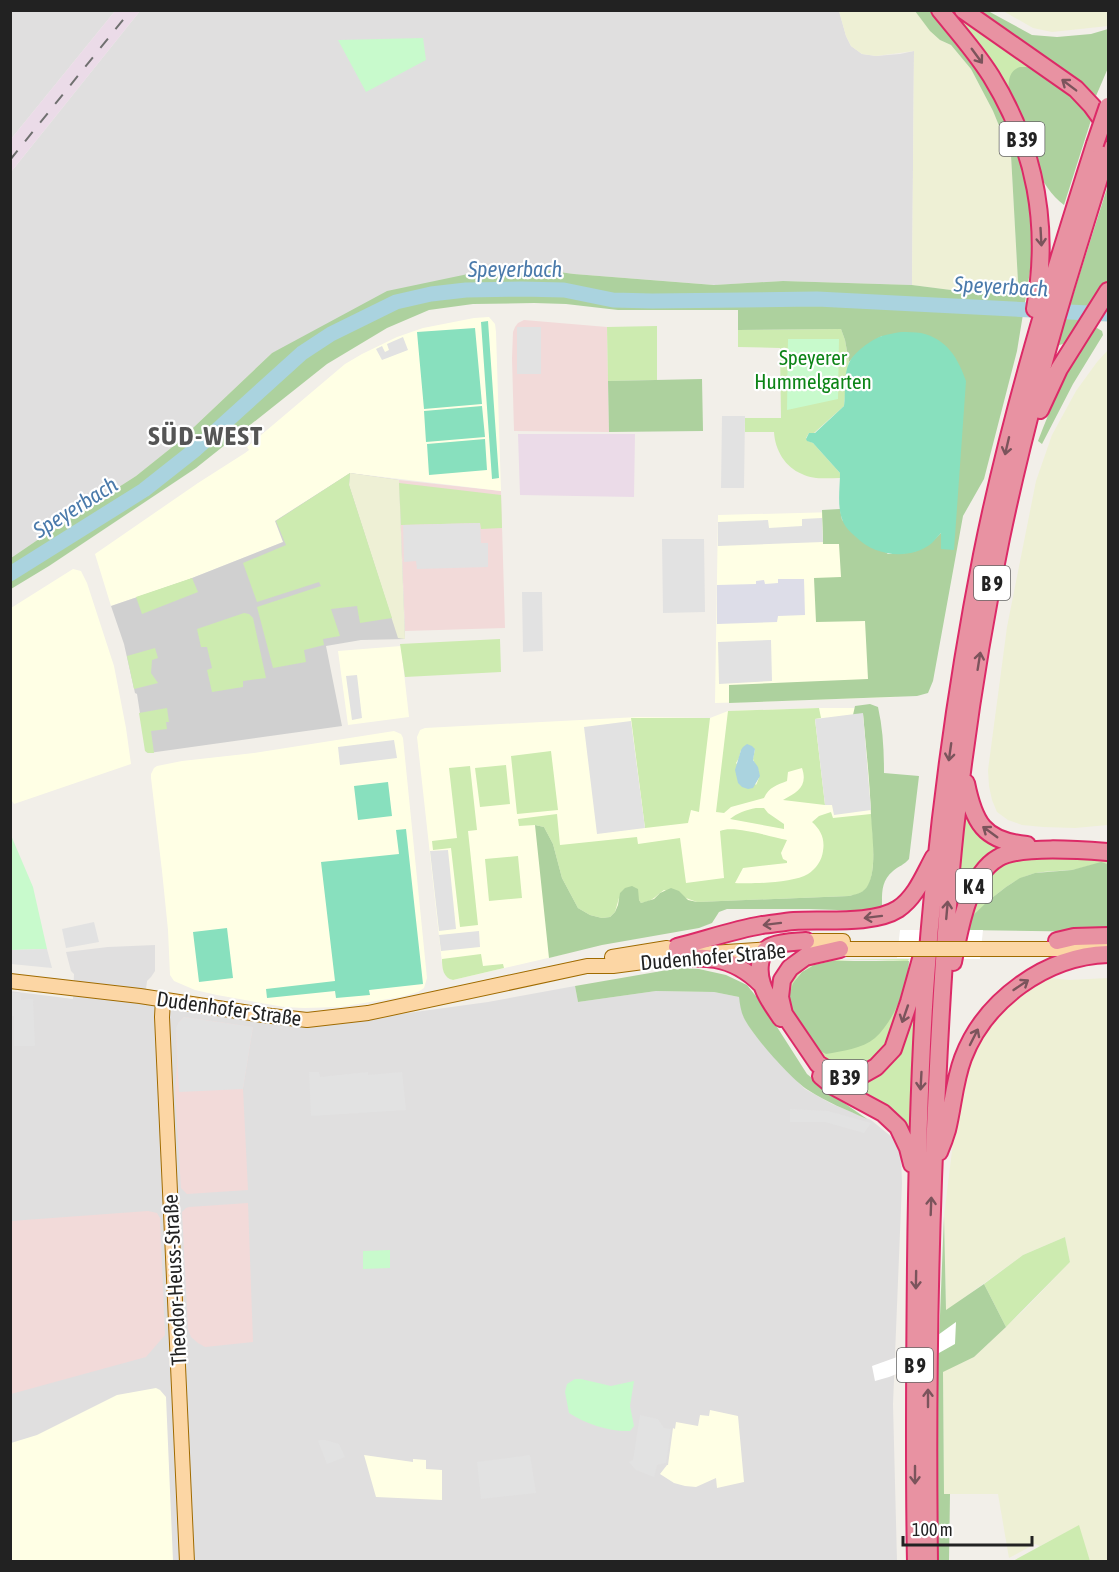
<svg xmlns="http://www.w3.org/2000/svg" width="1119" height="1572" font-family="'Asap Condensed',sans-serif">
  <style>
    .residential { fill: #e0dfdf }
    .commercial { fill: #f2dad9 }
    .industrial { fill: #ebdbe8 }
    .education { fill: #ffffe5 }
    .religious { fill: #d0d0d0 }
    .farmland { fill: #eef0d5 }
    .grass { fill: #cdebb0; fill-rule: evenodd }
    .forest { fill: #add19e }
    .park { fill: #c8facc }
    .pitch { fill: #88e0be }
    .parking { fill: #e2e2e2 }
    .plaza { fill: #dddde8 }
    .water { fill: #aad3df }
    .pier { fill: #fff }
    .lines { fill: none; stroke-linecap: round; stroke-linejoin: round }
    .river { stroke: #aad3df; stroke-width: 15 }
    .major-casing { stroke: #a06b00; stroke-width: 16 }
    .highway-casing { stroke: #dc2a67; stroke-width: 20 }
    .major { stroke: #fcd6a4; stroke-width: 14 }
    .highway { stroke: #e892a2; stroke-width: 16 }
    .rail { stroke: #707070; stroke-width: 2; stroke-dasharray: 12 12; stroke-linecap: butt }
    .major-bridge-casing { stroke: #a06b00; stroke-width: 16; stroke-linecap: butt }
    .highway-bridge-casing { stroke: #dc2a67; stroke-width: 20; stroke-linecap: butt }
    .major-bridge { stroke: #fcd6a4; stroke-width: 14 }
    .highway-bridge { stroke: #e892a2; stroke-width: 16 }
    .oneway { stroke: #7b545c }
    .labels { text-anchor: middle; dominant-baseline: central; stroke-width: 4.5; stroke-linejoin: round; paint-order: stroke }
    .shield { fill: #fff; stroke: #646464; stroke-width: 1.5 }
    .shield-label { font-size: 20px; font-weight: bold; fill: #222 }
    .park-label { font-size: 21px; fill: #0c8416; stroke: #fff }
    .street-label { font-size: 21px; fill: #222; stroke: #fff }
    .water-label { font-size: 22px; font-style: italic; fill: #4a7aab; stroke: #fff }
    .district-label { font-size: 27px; font-weight: bold; letter-spacing: 1.5px; fill: #555; stroke: #fff }
  </style>
  <rect width="100%" height="100%" fill="#f2efe9"/>
  <!-- residential -->
  <path class="residential" d="M11,11H115L11,139Z
    M140,11H839L846,36L851,46L862,54L876,56L900,54L914,51L912,285L783,281L715,285L574,274L529,268L515,276L468,274L272,353L176,444L136,476L58,526L11,558V172Z
    M155,945V971L151,977L147,981L145,997L342,1022L488,1002L575,986L578,1002L656,991L714,992L739,997L744,1018L755,1035L782,1066L805,1089L832,1104L871,1120L893,1138L901,1156L902,1183L893,1404L897,1561H11L10,991L73,999L74,974L71,971L66,952L108,947Z"/>
  <!-- commercial -->
  <path class="commercial" d="M524,320L607,327L609,432L514,431L512,358L513,332L515,327L518,323Z
    M399,480L501,491L505,628L405,631Z
    M184,1017L253,1027L243,1089L248,1190L187,1194L181,1188L175,1093L177,1063L176,1032L178,1023Z
    M248,1203L253,1342L205,1347L198,1343L191,1337L188,1329L182,1212L186,1208L189,1207Z
    M148,1211L157,1213L160,1218L165,1335L146,1357L11,1394V1221Z"/>
  <!-- industrial -->
  <path class="industrial" d="M115,11H140L11,172V139Z
    M518,434H635L634,497L520,495Z"/>
  <!-- education -->
  <path class="education" d="M489,317L495,324L496,332L501,491L350,473L283,542L187,580L111,606L95,554L198,483L245,453L249,450L247,447L345,364L362,354L397,337L423,328L474,318Z
    M836,512L896,697L715,703L718,515Z
    M73,569L81,571L87,583L114,666L126,728L131,764L14,804L10,798L11,608Z
    M401,646L409,717L348,725L338,651Z
    M819,708H872L878,901L696,906L561,955L453,980L447,977L444,972L442,963L417,737L420,730L425,728L638,717L710,718L728,711Z
    M394,731L401,734L403,738L427,978L424,988L418,992L400,997L340,1007L304,1008L284,1007L217,995L195,990L174,981L170,975L168,930L162,871L151,778V774L154,768L157,766L182,761L254,753Z
    M156,1388L160,1390L166,1397L173,1561H11V1443L37,1435L117,1395Z
    M710,1410L738,1416L744,1482L717,1488L716,1478L696,1487L685,1486L674,1483L660,1474L667,1465H668L673,1428L675,1429L676,1422L698,1426L700,1415L709,1416Z
    M364,1455L413,1462V1459L426,1460V1469L442,1470V1500L376,1497Z"/>
  <!-- religious -->
  <path class="religious" d="M350,473L399,480L405,639L361,640L326,646L342,726L149,753L146,752L137,694L135,693L124,644L111,606L187,580L283,542L275,521Z"/>
  <!-- farmland -->
  <path class="farmland" d="M839,11H915L940,40L951,45L971,69L993,111L1011,155L1018,282L1010,291L982,294L912,285L914,51L876,56L862,54L851,46L846,36Z
    M1003,11H1108V26L1052,32L1033,28Z
    M1108,350V825L1075,828L1043,827L1022,825L1008,820L997,812L992,800L989,786L988,770L1007,627L1036,481L1052,435L1076,391L1097,362Z
    M350,473L399,480L405,639L398,638L349,485Z
    M1043,977L1069,980L1108,978V1561H1090L1078,1526L1040,1546L1035,1544L1009,1558L998,1494H944L943,1371L974,1357L1025,1309L1070,1262L1065,1237L1023,1255L946,1311L944,1216L958,1102L967,1068L977,1044L999,1011Z"/>
  <!-- grass -->
  <path class="grass" d="M947,11H952L1041,69L1009,93Z
    M657,326V380L608,381L607,327Z
    M841,329L845,340L849,362L847,373L844,406L814,433H809L806,438L808,441L813,443L840,473V478C828,478 814,480 802,474C785,467 775,450 774,432H745V418H781L780,348L738,347V330Z
    M350,473L349,485L392,618L360,623L357,606L331,609L340,636L323,639L324,645L304,650L306,662L273,668L257,607L321,586L319,582L257,602L243,563L286,545L276,521Z
    M399,483L501,495L502,528L481,529L480,523L401,525Z
    M192,578L198,592L142,614L136,597Z
    M244,613L249,614L253,618L266,678L243,681V687L212,692L207,670L212,668L207,647H201L197,629Z
    M500,639L501,672L405,677L400,644Z
    M155,648L158,658L152,660L151,673L158,683L134,689L127,656Z
    M167,708L169,722H166L167,729L151,731L154,753H148L145,751L139,713Z
    M819,708L821,718L815,719L825,805L783,800C798,792 808,786 802,768L788,772L787,781C777,785 769,787 764,798L731,807L724,813L716,812L728,711ZM755,749L753,759C757,771 763,771 756,785L736,763L739,758L741,750Z
    M631,718H710L699,812L691,810L688,823L645,828Z
    M551,751L558,810L517,814L511,756Z
    M506,765L510,804L480,807L475,768Z
    M470,766L477,830L468,831L478,925L460,927L451,848L433,850L432,841L457,838L449,768Z
    M965,803L1006,848L952,927Z
    M756,808H764L768,813L784,824V829L730,819C737,813 746,810 756,808Z
    M831,812L833,818L871,814C873,830 877,877 866,889C861,894 855,895 849,896L697,902L664,890C655,896 654,901 641,903L639,900L619,898L615,912L610,917L602,918L590,915L578,908L562,878L553,844L544,827L535,825L519,826L518,819L557,814L560,845L637,837L638,844L680,838L686,883L724,878L720,831C734,825 771,837 787,840L781,853L783,859L787,861V863L743,868L735,883C752,884 793,883 808,874C816,869 822,860 823,851C825,839 821,830 812,822L819,816Z
    M518,856L522,898L489,901L485,859Z
    M1069,858L1108,861V864C1096,862 1085,868 1072,870C1060,871 1048,871 1036,873C1007,880 989,902 968,920L978,891L997,866L1018,860Z
    M481,954L483,966L503,964L504,968L453,980C443,978 442,968 442,959Z
    M909,959L908,961C883,961 820,955 802,972C798,975 796,980 793,983L889,1019L902,993L908,973L901,1013L894,1037L866,1069L833,1070L789,1013L785,988C800,968 808,962 832,960Z
    M918,994L912,1076L911,1139L838,1081L865,1080Z
    M1065,1237L1070,1262L1006,1327L984,1284L1023,1255Z
    M1079,1525L1090,1561H1013Z"/>
  <!-- forest -->
  <path class="forest" d="M915,11H933L976,68L995,97L1012,129L1022,164L1029,205L1033,253L1017,351L984,479L963,516L933,681L928,693L917,696L729,703V685L868,679L865,621L816,622L814,578L841,577L839,544H823L822,510L840,509L842,520L888,554H900L916,551L931,543L942,532L954,550L882,336C869,343 858,351 849,362L845,340L841,329L738,330V310H618L566,304L534,303L473,304L429,310L387,328L327,364L196,468L49,566L11,589V558L58,526L136,476L176,444L272,353L387,291L468,274L515,276L529,268L574,274L714,285L783,281L912,285L982,294L1010,291L1018,282L1011,155L993,111L971,69L951,45L940,40L930,31Z
    M973,11H988L1032,35L1057,37L1091,34L1108,29V68L1096,96L1076,79Z
    M1020,67H1030L1041,69L1093,114L1064,205C1034,183 1022,129 1009,93C1008,83 1008,71 1020,67Z
    M1108,185V282L1068,342L1057,346Z
    M1097,328L1102,331L1103,335L1073,384L1042,444L1038,441C1053,401 1070,365 1093,329Z
    M702,379L703,431L609,432L608,381Z
    M870,704L878,707C883,729 884,751 884,773L919,776L909,859C904,865 899,866 893,871C881,881 882,893 882,907L865,911L809,909H727L719,912L712,923L699,928L602,945L549,958L535,825L544,827L553,844L562,878L578,908L590,915L602,918L610,917L615,912L618,905L620,893L625,888L632,886L638,889L639,900L641,903L654,899L660,893L671,888L679,891L688,900L697,902L849,896C857,894 864,893 868,885C877,869 872,834 871,816C870,782 866,748 863,714L853,715L855,706Z
    M1101,862L1108,864V930L1096,932L966,930L968,920L988,901L1006,887L1020,878L1035,873L1072,870Z
    M832,961H909C908,986 894,1021 875,1038C862,1049 842,1051 826,1054L816,1049L792,1013L789,996L793,983L802,972L814,965Z
    M679,968L699,969L726,975L747,985L763,1005L807,1074L830,1093L867,1119C847,1110 826,1102 808,1090C791,1079 755,1038 745,1020C741,1013 740,1005 739,997L714,992L656,991L578,1002L575,986Z
    M944,1216L946,1310L984,1284L1006,1327L974,1357L943,1372L944,1494H950L949,1561L936,1562L938,1365Z"/>
  <!-- park -->
  <path class="park" d="M423,38L426,60L366,92L338,40Z
    M788,339H839L838,399L787,410Z
    M10,833L33,887L47,949L11,950Z
    M390,1250V1268L363,1269V1251Z
    M575,1379H581L611,1386L634,1381L630,1406L634,1426L630,1431C610,1432 586,1424 569,1413L565,1392L567,1384Z"/>
  <!-- pitch -->
  <path class="pitch" d="M488,321L499,478L492,479L481,322Z
    M475,328L482,404L424,409L417,332Z
    M901,332C908,332 915,332 921,333C947,339 958,358 966,381L954,550L941,549V533C938,536 935,540 932,543C910,561 874,556 856,537C850,532 844,526 842,519C837,505 840,487 840,473L813,443L807,441L806,439L809,433H815L844,406C846,393 843,376 849,363C854,352 871,340 882,336C888,334 895,333 901,332Z
    M482,406L485,437L426,442L424,411Z
    M485,439L487,470L429,475L427,444Z
    M388,782L392,816L358,820L354,786Z
    M406,829L423,984L369,990L370,995L336,998L335,991L267,998L266,989L335,981L321,862L399,854L396,830Z
    M227,928L233,978L199,982L193,932Z"/>
  <!-- parking -->
  <path class="parking" d="M517,327H541V374H517Z
    M403,337L408,350L382,360L376,349L382,346L385,352L389,350L387,344Z
    M722,416H745L744,488H721Z
    M822,518L823,542L718,546V522L768,520L769,528L802,526V519Z
    M480,523L481,543H488V567L417,569L416,561L404,562L403,525Z
    M662,539H704L705,612L663,613Z
    M522,592H542L543,651L523,652Z
    M771,640L772,681L719,684L718,642Z
    M357,675L362,718L352,720L346,676Z
    M863,713L871,810L834,815L832,805H825L815,719Z
    M631,721L645,828L597,834L584,727Z
    M394,740L397,758L340,765L338,747Z
    M448,850L456,929L439,931L430,851Z
    M94,922L99,942L66,948L62,929Z
    M479,931L480,947L441,951L439,935Z
    M47,949L52,968L11,964V950Z
    M11,993H20L21,1000L33,999L35,1046H14V1016H11Z
    M184,1017L253,1027L243,1089L179,1092L176,1028L178,1023Z
    M309,1072H319L320,1077L368,1072V1075L402,1072L406,1110L311,1116Z
    M790,1109L828,1111L871,1123L864,1133L825,1122H790Z
    M640,1415L658,1419L664,1428L671,1429L666,1463L657,1465L654,1477L636,1470L629,1462L633,1460Z
    M320,1440H325L339,1444L345,1457L327,1464L318,1441Z
    M530,1455L536,1493L481,1499L477,1462Z"/>
  <!-- plaza -->
  <path class="plaza" d="M778,579H804L805,615L778,616L777,622L717,624V585L756,584V581L764,580L765,584L778,583Z"/>
  <!-- water -->
  <path class="water" d="M747,744L752,746L755,749L753,760L758,767L760,776L753,788L748,789L742,787L738,783L735,770L741,750L743,747Z"/>
  <!-- pier -->
  <path class="pier" d="M900,930H983L980,959L897,958Z
    M956,1322L955,1344L914,1367L889,1377L875,1381L872,1366L911,1352L924,1345Z"/>
  <g class="lines">
    <!-- river -->
    <path class="river" d="M10,574L144,490L196,449L302,353L331,334L396,302L431,294L466,290L521,289L564,290L613,300L652,301L817,299L1108,314"/>
    <!-- major casing -->
    <g class="major-casing">
      <path id="major" d="M797,941H843
        M831,949H898
        M981,949H1102
        M612,957L667,948
        M10,981L140,996L263,1015L307,1020L368,1013L587,966H613L711,953L773,949
        M163,999L162,1017L187,1562"/>
    </g>
    <!-- highway casing -->
    <g class="highway-casing">
      <path id="highway" d="M940,10C958,32 976,52 991,76C1036,149 1050,225 1035,309
        M963,10L1076,89L1092,106L1108,128
        M1040,410L1059,369L1108,291
        M966,783C974,822 983,841 1027,845
        M1057,941L1074,937L1108,936
        M677,947C705,940 733,930 762,925C772,924 783,922 794,921C823,919 873,925 898,909C916,897 924,875 934,857
        M840,949L805,957L790,968L782,980L780,997L784,1014L818,1064L840,1077L860,1076L876,1067L893,1049L909,1002L921,959
        M676,956C689,958 703,957 715,959C732,962 749,972 761,984
        M953,962C959,931 968,875 998,858C1019,845 1082,850 1108,852
        M781,1018C774,1007 765,996 762,984C758,972 758,951 772,946C782,942 795,942 806,941
        M821,1076L833,1086L883,1113L898,1127L908,1148L912,1164
        M939,1152C942,1145 945,1137 947,1130C953,1106 954,1082 963,1058C985,1000 1046,956 1108,954
        M916,1562C914,1463 915,1364 916,1265C917,1174 919,1082 925,991C935,845 954,698 982,555C1010,415 1052,279 1095,144
        M929,1562C927,1403 929,1245 937,1087C941,1001 946,915 955,829C966,732 981,634 1001,538C1021,442 1047,346 1076,253C1087,218 1097,184 1108,150"/>
    </g>
    <!-- major -->
    <use href="#major" class="major"/>
    <!-- highway -->
    <use href="#highway" class="highway"/>
    <!-- rail -->
    <path class="rail" d="M10,160L131,10"/>
    <!-- major-bridge casing -->
    <g class="major-bridge-casing">
      <path id="major-bridge" d="M898,949H981"/>
    </g>
    <!-- highway-bridge casing -->
    <g class="highway-bridge-casing">
      <path id="highway-bridge" d="M1095,144L1108,106"/>
    </g>
    <!-- major-bridge -->
    <use href="#major-bridge" class="major-bridge"/>
    <!-- highway-bridge -->
    <use href="#highway-bridge" class="highway-bridge"/>
  </g>
  <!-- one-way arrows -->
  <defs><path id="oneway-shaft" d="M-6 0H5M1.5-3L5.5 0L1.5 3" fill="none" stroke-width="1.6" stroke-linecap="round" stroke-linejoin="round" transform="scale(1.5)"/></defs>
  <g class="oneway">
    <use href="#oneway-shaft" transform="translate(977 56) rotate(54)"/>
    <use href="#oneway-shaft" transform="translate(1069 85) rotate(-143)"/>
    <use href="#oneway-shaft" transform="translate(1041 237) rotate(87)"/>
    <use href="#oneway-shaft" transform="translate(1007 446) rotate(103)"/>
    <use href="#oneway-shaft" transform="translate(979 661) rotate(-81)"/>
    <use href="#oneway-shaft" transform="translate(950 752) rotate(98)"/>
    <use href="#oneway-shaft" transform="translate(990 832) rotate(-144)"/>
    <use href="#oneway-shaft" transform="translate(947 910) rotate(-85)"/>
    <use href="#oneway-shaft" transform="translate(873 917) rotate(173)"/>
    <use href="#oneway-shaft" transform="translate(772 924) rotate(173)"/>
    <use href="#oneway-shaft" transform="translate(1021 985) rotate(-34)"/>
    <use href="#oneway-shaft" transform="translate(905 1014) rotate(109)"/>
    <use href="#oneway-shaft" transform="translate(974 1037) rotate(-63)"/>
    <use href="#oneway-shaft" transform="translate(921 1081) rotate(93)"/>
    <use href="#oneway-shaft" transform="translate(931 1206) rotate(-88)"/>
    <use href="#oneway-shaft" transform="translate(916 1280) rotate(91)"/>
    <use href="#oneway-shaft" transform="translate(928 1398) rotate(-90)"/>
    <use href="#oneway-shaft" transform="translate(915 1475) rotate(90)"/>
  </g>
  <g class="labels">
    <!-- shield labels -->
    <g class="shield">
      <rect x="999.5" y="122" width="45" height="34" rx="4.5"/>
      <rect x="974" y="566" width="36" height="34" rx="4.5"/>
      <rect x="956" y="869" width="36" height="34" rx="4.5"/>
      <rect x="822.5" y="1060" width="45" height="34" rx="4.5"/>
      <rect x="897" y="1348" width="36" height="34" rx="4.5"/>
    </g>
    <g class="shield-label">
      <text x="1022" y="139">B 39</text>
      <text x="992" y="583">B 9</text>
      <text x="974" y="886">K 4</text>
      <text x="845" y="1077">B 39</text>
      <text x="915" y="1365">B 9</text>
    </g>
    <!-- park labels -->
    <g class="park-label">
      <text x="813" y="357">Speyerer<tspan x="813" dy="24">Hummelgarten</tspan></text>
    </g>
    <!-- street labels -->
    <g class="street-label">
      <text transform="translate(713 956) rotate(-5)">Dudenhofer Straße</text>
      <text transform="translate(229 1008) rotate(8)">Dudenhofer Straße</text>
      <text transform="translate(174 1280) rotate(-93)">Theodor-Heuss-Straße</text>
    </g>
    <!-- water labels -->
    <g class="water-label">
      <text x="515" y="269">Speyerbach</text>
      <text transform="translate(1001 286) rotate(3)">Speyerbach</text>
      <text transform="translate(75 507) rotate(-32)">Speyerbach</text>
    </g>
    <!-- district labels -->
    <g class="district-label">
      <text x="206" y="435">SÜD-WEST</text>
    </g>
  </g>
  <!-- border -->
  <rect width="1119" height="1572" fill="none" stroke="#222222" stroke-width="24"/>
  <!-- scale -->
  <path d="M903 1536v9h129v-9" fill="none" stroke="#222222" stroke-width="3"/>
  <text x="912" y="1536" font-size="18" fill="#222222" stroke="#ffffff" stroke-width="4.5" paint-order="stroke">100 m</text>
</svg>
